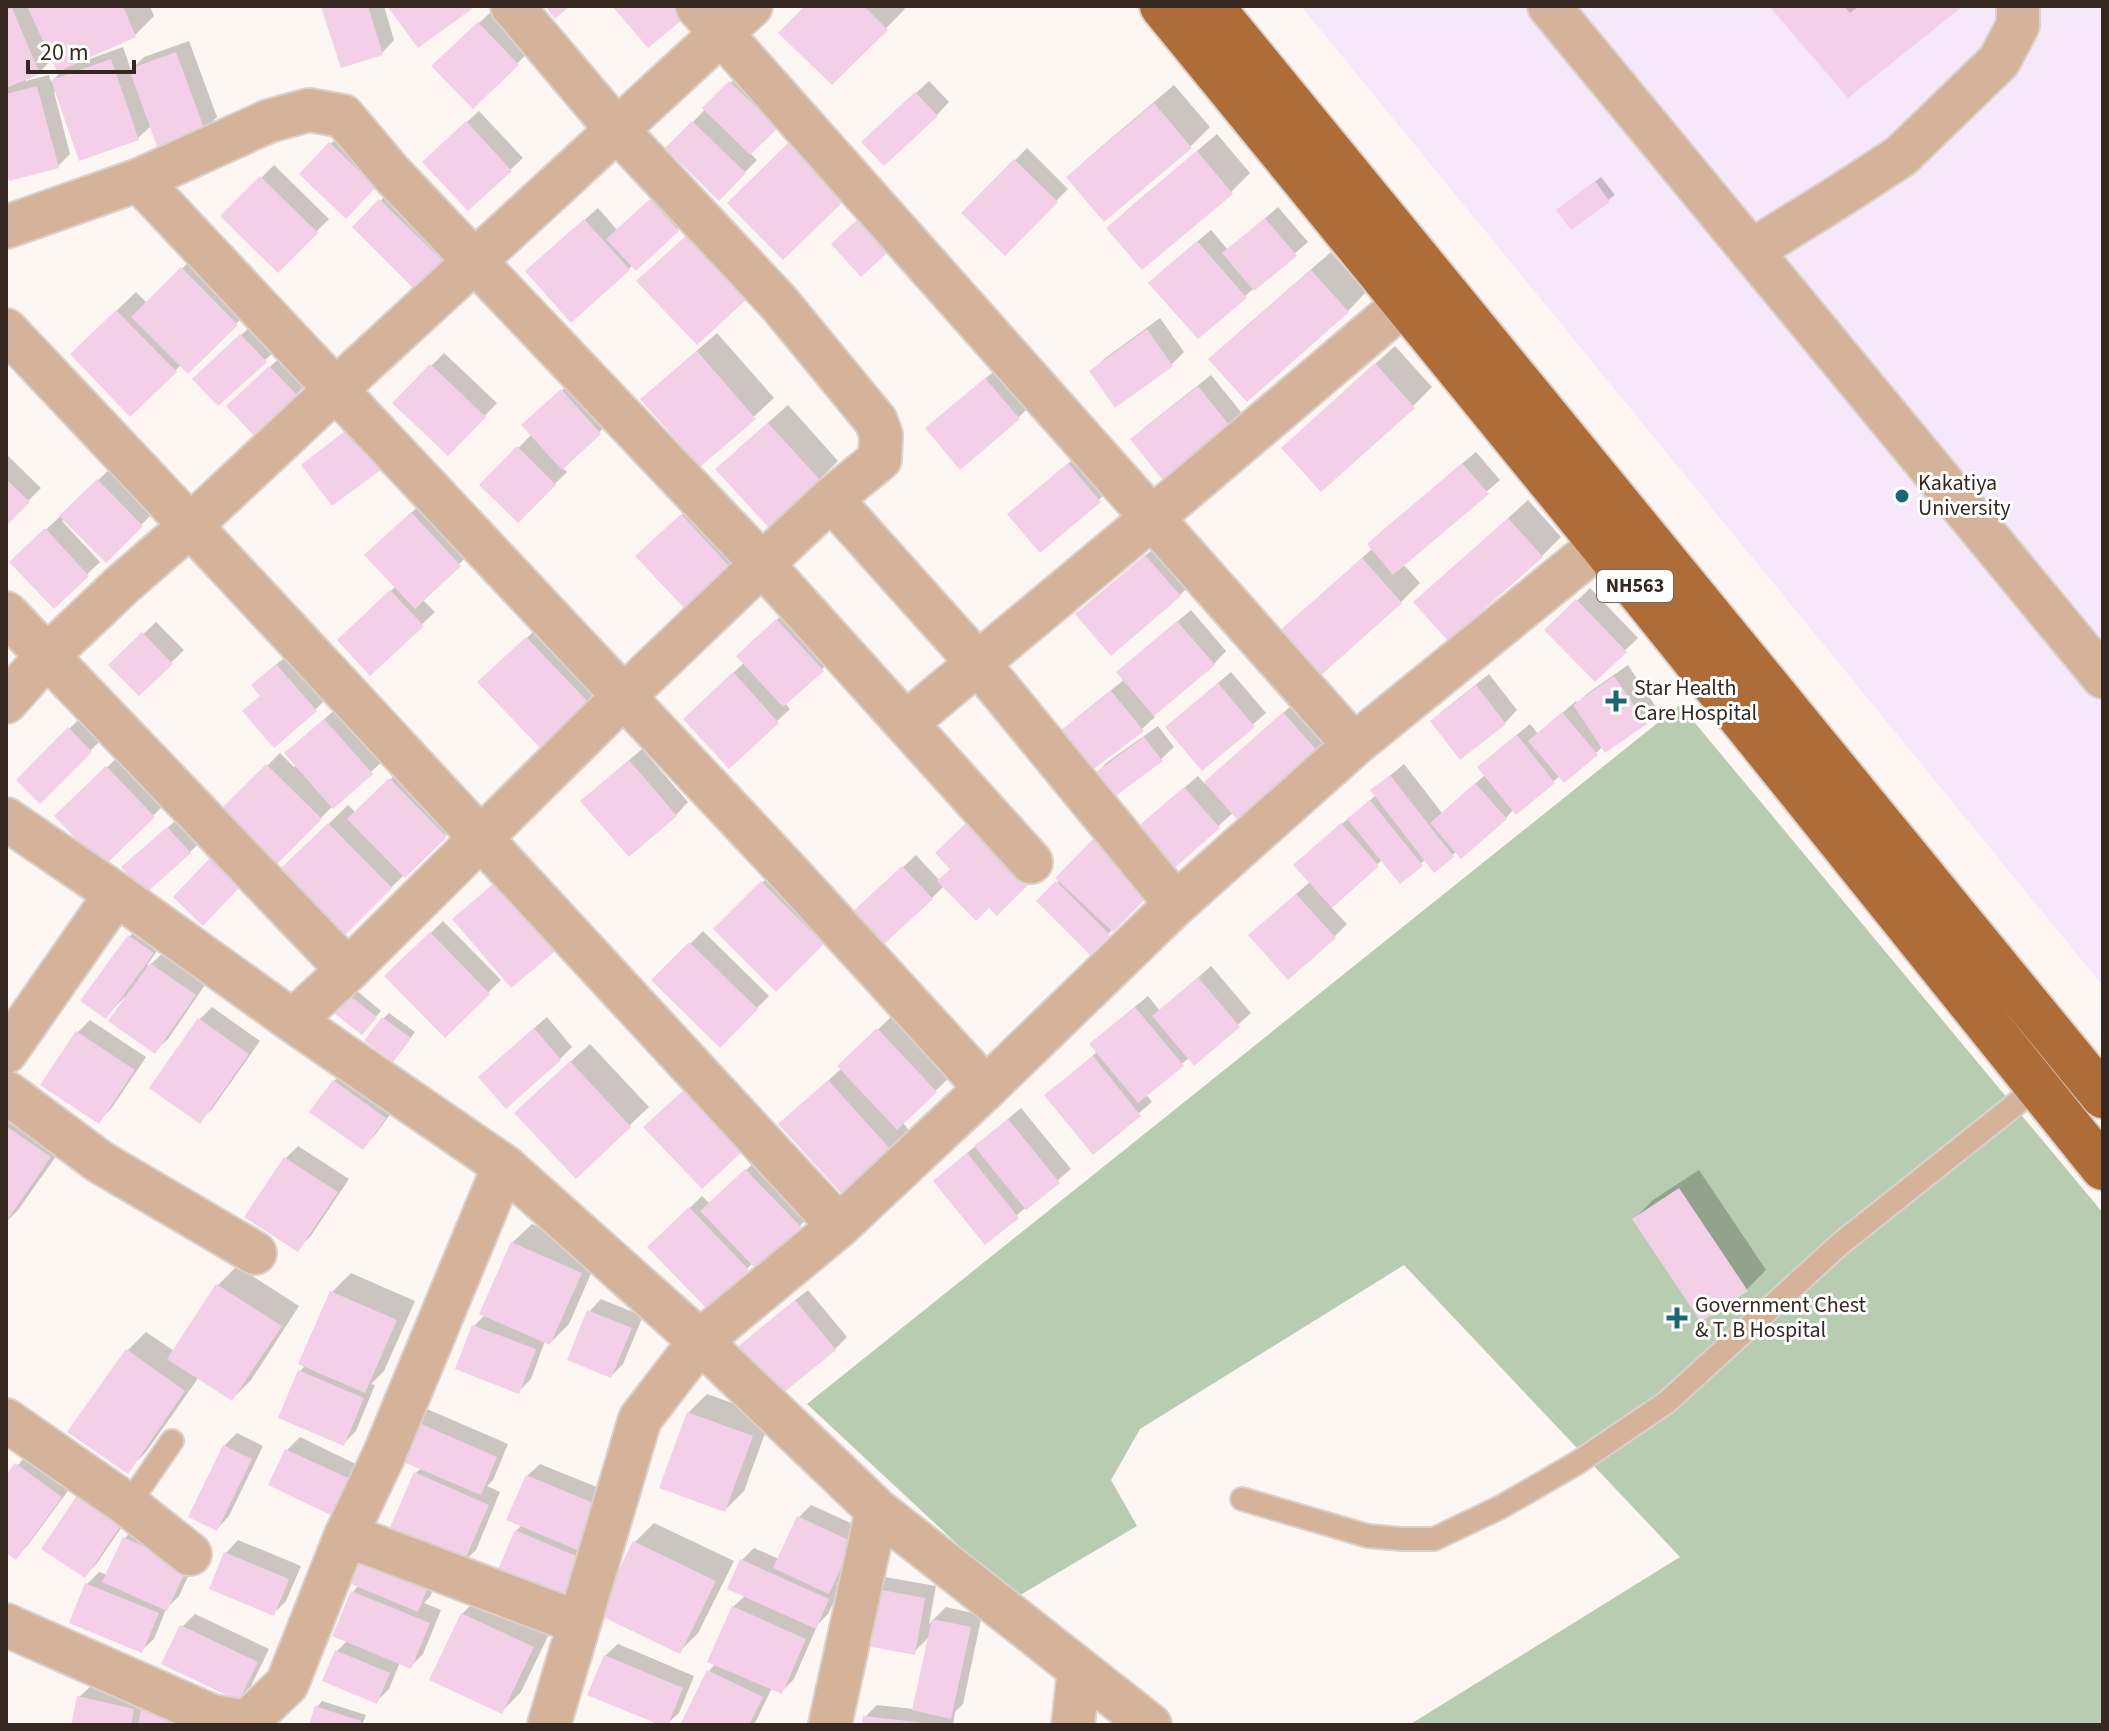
<svg xmlns="http://www.w3.org/2000/svg" width="2109" height="1731" font-family="'Source Sans 3',sans-serif">
  <style>
    .education { fill: #f7e7fa }
    .green { fill: #b7ccb1 }
    .shadow { fill: #0003; fill-rule: evenodd }
    .building { fill: #f3d0e8 }
    .lines { fill: none; stroke-linecap: round; stroke-linejoin: round }
    .service-casing { stroke: #dad1cc; stroke-width: 26 }
    .minor-casing { stroke: #dad1cc; stroke-width: 46 }
    .trunk-casing { stroke: #dad1cc; stroke-width: 48 }
    .service { stroke: #d5b39b; stroke-width: 22 }
    .minor { stroke: #d5b39b; stroke-width: 42 }
    .trunk { stroke: #ae6c39; stroke-width: 44 }
    .poi-dot { fill: #1d6773; stroke: #fff; stroke-width: 3 }
    .labels { text-anchor: middle; dominant-baseline: central; stroke-width: 6; stroke-linejoin: round; paint-order: stroke }
    .shield { fill: #fff; stroke: #726864; stroke-width: 2 }
    .shield-label { font-size: 20px; font-weight: bold; fill: #362721 }
    .poi-label { font-size: 22px; fill: #362721; stroke: #fff; text-anchor: start }
  </style>
  <rect width="100%" height="100%" fill="#fef6f2"/>
  <!-- education -->
  <path class="education" d="M1301,6H2103V986Z"/>
  <!-- green -->
  <path class="green" d="M1680,705L2103,1213V1725H1409L1680,1557L1404,1265L1140,1429L1111,1480L1137,1526L1015,1598L807,1404Z"/>
  <!-- shadow -->
  <path class="shadow" d="M6,6H150L154,16L135,35L83,58L84,61L123,47L131,70L144,57L189,41L217,117L204,130L152,125L138,138L57,91L54,92L70,154L58,166L8,169L6,171ZM53,58L68,65L51,82L49,75L26,81L25,78L39,73Z
    M325,6H384L394,40L382,53Z
    M808,6H902L905,9L832,83Z
    M1772,6H1960L1848,95Z
    M492,11L530,51L473,106L446,53Z
    M743,70L789,115L750,153L757,160L719,198L668,148Z
    M929,81L949,102L937,115L876,130Z
    M1174,85L1210,127L1191,146L1104,219L1069,177L1088,158Z
    M479,111L523,158L510,170L437,149Z
    M343,131L387,173L346,216L302,174Z
    M1217,134L1250,173L1231,192L1109,228L1128,209Z
    M1027,148L1068,189L1005,253L964,213Z
    M274,165L329,219L278,270L223,216Z
    M1601,177L1615,195L1572,227L1565,204Z
    M393,188L457,251L418,290L355,227Z
    M663,188L690,217L636,268L633,265L572,320L540,259L598,208L618,231Z
    M1278,207L1308,242L1245,296L1163,270L1211,230L1228,250Z
    M201,250L255,305L188,371L181,365L130,414L91,335L136,292L147,303Z
    M1331,252L1366,292L1348,311L1230,340Z
    M1160,318L1184,352L1172,364L1116,405L1091,372L1104,359Z
    M254,323L278,348L218,404L207,367Z
    M717,333L774,398L701,465L662,381Z
    M1395,346L1432,387L1413,406L1283,448Z
    M444,353L497,403L448,454L395,403Z
    M283,355L309,382L255,434L241,393Z
    M998,368L1031,405L1018,418L940,416Z
    M1211,375L1245,417L1166,481L1133,440L1145,427Z
    M575,379L612,420L562,467L567,472L518,520L482,485L532,434L536,413Z
    M788,405L838,461L819,480L737,450Z
    M1082,452L1112,488L1040,551L1022,502Z
    M1476,452L1500,480L1403,564L1420,583L1401,602L1301,613L1373,548L1369,544L1382,531Z
    M6,454L41,488L6,523Z
    M111,468L154,512L106,560L65,519L62,521L100,562L54,606L12,562Z
    M1528,500L1561,537L1542,556L1416,602Z
    M424,501L472,552L422,599L435,612L370,673L352,628L396,586L380,542Z
    M695,503L743,555L686,608L650,544Z
    M1159,544L1192,583L1180,595L1090,602Z
    M1590,588L1638,638L1595,679L1547,630Z
    M790,608L835,657L785,703L790,709L729,766L698,706L745,662L751,643Z
    M1191,610L1226,651L1214,664L1153,715L1155,717L1142,729L1062,732L1075,719L1125,679L1132,660Z
    M547,619L611,687L592,705L499,664Z
    M156,622L184,650L139,694L111,665Z
    M290,653L328,697L315,710L262,695L266,673Z
    M1628,665L1658,710L1646,722L1606,750L1603,746L1596,753L1560,776L1516,812L1514,809L1506,818L1457,851L1434,870L1426,859L1400,881L1383,859L1331,907L1347,924L1334,937L1263,923L1311,881L1308,853L1376,795L1373,790L1404,764L1442,813L1485,775L1492,755L1530,724L1538,734L1576,701L1577,703L1588,693Z
    M1231,672L1266,713L1202,768L1180,715Z
    M1489,674L1517,710L1505,723L1432,721L1445,709Z
    M1303,695L1338,734L1319,753L1234,812L1171,868L1150,817L1198,776L1205,784Z
    M337,708L384,760L333,806L276,862L223,810L280,753L294,767L297,765L299,741Z
    M82,716L103,738L40,801L19,780Z
    M1158,726L1174,747L1161,759L1094,776L1106,763Z
    M642,749L688,802L676,815L595,789Z
    M120,755L166,803L103,865L56,816Z
    M403,767L458,823L344,933L282,870L348,805L356,813Z
    M181,816L202,840L190,852L136,855Z
    M1108,827L1113,929L1090,952L1039,901L1060,880L1058,878Z
    M222,848L250,874L203,923L175,897Z
    M916,855L940,881L1040,870L997,913L989,905L944,886L932,898L866,901Z
    M781,864L842,924L776,989L716,929Z
    M443,921L501,980L445,1035L387,976Z
    M142,924L165,940L147,965L149,966L164,952L207,982L168,1039L155,1051L125,997L106,1016L82,1000L130,936Z
    M703,931L769,996L720,1045L654,980Z
    M1211,966L1251,1013L1195,1063L1190,1057L1146,1094L1152,1102L1093,1152L1047,1095L1097,1052L1091,1044L1104,1032L1148,996L1160,1011Z
    M357,991L381,1011L367,1027L351,997Z
    M212,1007L260,1041L212,1109L200,1121V1019Z
    M389,1013L415,1032L399,1054L383,1019Z
    M547,1017L572,1047L560,1059L493,1064Z
    M891,1017L948,1079L902,1122L909,1130L842,1191L800,1106L842,1068L840,1066Z
    M90,1020L146,1057L111,1109L98,1121L43,1084L78,1032Z
    M590,1044L649,1107L576,1176L535,1094Z
    M347,1068L397,1105L375,1135L363,1147L312,1111L334,1081Z
    M1021,1108L1071,1169L985,1242L948,1169Z
    M6,1118L69,1138L18,1210L6,1222Z
    M298,1146L349,1179L310,1237L297,1249L247,1216L286,1158Z
    M759,1158L812,1213L800,1226L753,1263L707,1306L650,1247L702,1196L710,1204Z
    M1699,1170L1766,1270L1747,1289L1701,1319L1634,1219L1653,1200Z
    M532,1224L600,1253L569,1324L550,1343L545,1341L531,1379L519,1391L474,1326L485,1315L512,1243Z
    M237,1266L299,1306L251,1380L232,1399L199,1377L146,1452L127,1471V1351L146,1332L174,1351L218,1285Z
    M351,1273L415,1301L384,1371L371,1384L375,1385L356,1431L343,1444L300,1371L306,1365L332,1292Z
    M808,1290L847,1337L835,1349L751,1336Z
    M601,1299L643,1316L623,1364L611,1376L589,1312Z
    M707,1394L771,1417L744,1491L725,1510L688,1413Z
    M427,1409L508,1444L493,1480L487,1486L500,1492L476,1550L463,1562L416,1473L421,1468L414,1421Z
    M237,1433L263,1446L229,1516L217,1529L224,1446Z
    M300,1437L368,1470L352,1504L271,1484L287,1450Z
    M29,1452L73,1484L28,1545L16,1558L6,1550V1479Z
    M540,1464L614,1494L575,1590L516,1531L522,1525L527,1476Z
    M811,1505L864,1529L842,1579L836,1584L841,1587L828,1614L818,1624L794,1679L781,1692L772,1688L754,1725H682L709,1671L716,1663L733,1607L746,1595L742,1560L754,1548L779,1559L799,1517Z
    M135,1508L97,1563L85,1576L44,1548Z
    M654,1523L734,1561L698,1633L679,1652L600,1613L635,1542Z
    M137,1525L199,1553L179,1596L166,1609L154,1639L141,1651L87,1584L99,1572L108,1575L125,1538Z
    M238,1540L301,1566L286,1601L273,1614L211,1588L226,1553Z
    M440,1574L430,1597L424,1603L441,1610L423,1654L411,1666L400,1662L389,1689L376,1702L337,1651L348,1640L335,1635L353,1592L359,1585Z
    M885,1577L936,1586L929,1624L946,1607L982,1615L963,1704L955,1712L953,1725H864L865,1717L877,1705L914,1709L930,1636L914,1652L872,1589Z
    M481,1595L552,1628L521,1692L502,1711L462,1614Z
    M195,1614L269,1649L251,1686L238,1699L182,1627Z
    M618,1644L694,1676L679,1713L666,1725L605,1656Z
    M92,1685L146,1697L142,1711L156,1698L197,1725H73L79,1697Z
    M322,1701L366,1715L362,1725H311L317,1707Z"/>
  <!-- building -->
  <path class="building" d="M27,6H123L136,37L57,72Z
    M324,6H368L383,55L341,68L321,7Z
    M387,6H470L472,9L418,48Z
    M545,6H570L555,19Z
    M612,6H672L683,19L648,48Z
    M805,6H864L888,30L832,85L778,33Z
    M1769,6H1844L1850,13L1859,6H1963L1848,98Z
    M12,8L40,74L6,88V10Z
    M478,22L519,65L473,109L431,66Z
    M176,52L205,131L158,149L129,69Z
    M111,59L139,140L79,161L51,80Z
    M729,81L778,128L750,155L702,108Z
    M37,86L59,168L9,181L6,169V94Z
    M915,92L938,116L884,166L861,142Z
    M1154,103L1192,148L1104,222L1066,177Z
    M466,121L512,171L468,211L422,162Z
    M692,121L746,173L719,201L665,148Z
    M792,139L849,196L783,260L727,203Z
    M329,142L376,187L346,219L299,174Z
    M1197,151L1233,194L1142,270L1106,228Z
    M1014,159L1058,202L1005,256L961,213Z
    M260,176L318,233L278,273L220,216Z
    M1595,181L1610,202L1571,230L1556,210Z
    M379,199L446,264L418,293L352,227Z
    M650,199L679,231L636,271L606,239Z
    M864,213L895,246L861,277L831,244Z
    M1265,218L1297,256L1254,291L1222,253Z
    M584,219L630,270L571,323L525,271Z
    M687,235L747,299L697,345L636,281Z
    M1197,241L1247,298L1198,339L1148,283Z
    M181,267L238,325L188,374L131,317Z
    M1311,270L1349,312L1247,402L1208,359Z
    M116,310L177,372L130,417L70,354Z
    M1147,329L1173,366L1115,408L1089,371Z
    M240,334L267,362L218,406L192,379Z
    M697,351L756,419L700,467L640,399Z
    M1375,363L1415,408L1321,492L1281,448Z
    M430,364L486,417L448,456L392,403Z
    M269,366L298,396L255,437L226,406Z
    M985,378L1020,419L960,470L925,428Z
    M1198,386L1234,431L1166,484L1130,439Z
    M561,389L601,434L562,470L521,425Z
    M358,421L390,463L332,506L301,465Z
    M768,423L821,481L769,528L715,469Z
    M517,446L556,485L518,523L479,485Z
    M1068,463L1101,502L1040,553L1007,514Z
    M1462,463L1489,494L1393,575L1367,544Z
    M6,479L30,502L6,526Z
    M97,479L143,526L106,563L59,516Z
    M411,512L461,566L415,609L364,555Z
    M681,514L732,569L686,610L635,556Z
    M1508,518L1543,557L1448,641L1413,602Z
    M45,528L89,576L54,609L9,562Z
    M1145,555L1181,596L1111,656L1075,614Z
    M1362,558L1402,603L1319,677L1279,631Z
    M390,590L424,626L370,676L337,640Z
    M1576,599L1627,652L1595,682L1544,630Z
    M776,619L824,671L783,707L736,656Z
    M1177,621L1215,665L1154,716L1116,672Z
    M142,632L173,664L139,696L108,665Z
    M526,637L593,707L545,753L477,682Z
    M276,664L317,711L274,748L242,711L260,696L251,685Z
    M733,672L779,723L729,769L683,719Z
    M1614,676L1647,724L1605,753L1573,705Z
    M1218,683L1255,727L1202,771L1165,727Z
    M1476,685L1506,724L1460,760L1430,721Z
    M1111,691L1144,731L1091,771L1060,731Z
    M1283,712L1320,754L1241,824L1204,782Z
    M1562,712L1598,755L1564,783L1528,741Z
    M324,719L373,774L333,809L284,753Z
    M68,727L92,752L40,804L16,780Z
    M1517,735L1555,783L1516,815L1477,767Z
    M1144,737L1163,761L1110,800L1091,776Z
    M629,760L677,816L629,857L580,801Z
    M266,764L322,819L276,865L220,810Z
    M106,766L155,817L103,867L54,816Z
    M1390,775L1454,857L1434,873L1370,790Z
    M389,778L447,837L405,878L347,819Z
    M1475,783L1507,819L1461,859L1430,823Z
    M1184,787L1220,828L1171,871L1135,829Z
    M1370,800L1423,866L1400,884L1347,819Z
    M967,822L1029,884L997,916L989,908L976,921L937,881L950,869L935,853Z
    M328,823L392,888L344,936L279,870Z
    M1341,823L1379,866L1332,908L1293,865Z
    M167,827L191,853L145,894L121,867Z
    M1094,838L1152,892L1113,932L1055,878Z
    M209,859L239,888L203,926L173,897Z
    M902,866L933,899L882,946L851,913Z
    M499,879L559,948L511,988L452,919Z
    M761,881L824,944L776,992L713,929Z
    M1056,881L1110,935L1090,955L1036,901Z
    M1296,894L1336,938L1288,980L1248,935Z
    M430,932L490,994L445,1038L384,976Z
    M128,935L154,953L106,1019L80,1001Z
    M689,942L758,1009L720,1048L651,980Z
    M150,963L196,995L155,1054L108,1021Z
    M1198,977L1240,1027L1194,1066L1152,1016Z
    M349,995L377,1017L362,1035L334,1013Z
    M1135,1007L1184,1066L1138,1103L1089,1044Z
    M382,1017L411,1038L393,1062L364,1041Z
    M198,1018L249,1054L200,1124L149,1088Z
    M534,1028L561,1060L506,1109L478,1077Z
    M877,1028L937,1092L897,1130L837,1066Z
    M76,1031L135,1070L99,1124L40,1085Z
    M1093,1056L1141,1116L1093,1155L1044,1095Z
    M570,1061L631,1127L576,1179L514,1113Z
    M333,1080L386,1118L363,1150L309,1112Z
    M828,1080L891,1150L842,1194L778,1124Z
    M686,1088L744,1150L702,1189L643,1127Z
    M1008,1119L1060,1183L1026,1210L974,1146Z
    M6,1126L51,1157L6,1222Z
    M967,1153L1019,1218L985,1245L933,1181Z
    M284,1157L338,1192L298,1252L244,1217Z
    M745,1169L801,1227L756,1269L700,1211Z
    M1679,1188L1748,1291L1701,1322L1632,1219Z
    M689,1207L749,1270L707,1309L647,1247Z
    M511,1242L582,1273L550,1345L479,1314Z
    M216,1284L282,1326L232,1401L167,1359Z
    M330,1291L397,1320L365,1393L298,1364Z
    M795,1300L836,1350L777,1398L736,1348Z
    M587,1310L632,1328L611,1378L567,1360Z
    M472,1325L536,1349L519,1394L455,1369Z
    M126,1349L185,1391L128,1474L67,1432Z
    M298,1370L364,1398L344,1446L278,1418Z
    M687,1412L753,1436L725,1512L659,1488Z
    M412,1420L497,1457L481,1495L396,1459Z
    M223,1445L252,1459L217,1531L188,1517Z
    M285,1449L357,1482L339,1519L268,1485Z
    M15,1463L62,1497L16,1560L6,1553V1475Z
    M414,1472L489,1505L463,1564L388,1532Z
    M526,1475L603,1507L584,1553L506,1520Z
    M80,1491L124,1521L85,1578L41,1549Z
    M797,1516L853,1542L829,1594L773,1568Z
    M515,1530L583,1559L562,1605L495,1576Z
    M123,1537L188,1566L167,1611L102,1582Z
    M633,1541L716,1581L680,1654L597,1614Z
    M224,1552L289,1579L274,1616L209,1589Z
    M361,1559L428,1587L418,1612L351,1584Z
    M740,1559L829,1599L816,1629L727,1589Z
    M85,1583L159,1613L142,1653L69,1623Z
    M871,1588L925,1598L915,1655L861,1645Z
    M351,1591L430,1623L411,1669L332,1636Z
    M732,1606L806,1639L782,1694L707,1662Z
    M461,1613L534,1647L502,1714L429,1680Z
    M932,1619L971,1627L951,1719L912,1710Z
    M180,1625L258,1662L239,1701L161,1664Z
    M335,1650L390,1673L377,1704L322,1681Z
    M604,1655L683,1688L668,1725H660L587,1695Z
    M707,1670L763,1697L749,1725H680Z
    M77,1696L134,1709L131,1725H71Z
    M315,1706L361,1721L360,1725H309Z
    M141,1709L190,1721L189,1725H138Z
    M863,1716L925,1723V1725H862Z"/>
  <g class="lines">
    <!-- service casing -->
    <g class="service-casing">
      <path id="service" d="M1242,1499L1368,1536L1402,1539H1434L1501,1507L1577,1463L1667,1402L1840,1244L2036,1088
        M128,1505L172,1441"/>
    </g>
    <!-- minor casing -->
    <g class="minor-casing">
      <path id="minor" d="M512,6L618,131L779,303L876,421L881,435L880,459L831,499L762,564L1031,862
        M697,6L1354,745
        M1549,6L2103,677
        M139,180L781,864L986,1088
        M6,227L139,180L269,121L309,110L343,116L391,173L762,564L624,696L348,970L293,1021
        M1751,251L1838,197L1901,156L1999,61L2018,25V6
        M6,330C287,626 562,927 839,1226
        M831,499L978,663L1176,904
        M6,613L348,970
        M6,702L46,657L122,585L191,525L336,389L751,6
        M906,723L1152,518L1405,303
        M6,819L116,894L293,1021L504,1166L700,1341L877,1510L1150,1725
        M6,1052L116,894
        M6,1092L100,1162L255,1253
        M6,1420L128,1505L190,1554
        M346,1535L579,1623
        M6,1625L212,1716L247,1722L287,1684L346,1535L384,1455L504,1166
        M549,1725L640,1419L700,1341L839,1226L986,1088L1176,904L1354,745L1601,544
        M830,1725L877,1510
        M1073,1725L1079,1670"/>
    </g>
    <!-- trunk casing -->
    <g class="trunk-casing">
      <path id="trunk" d="M1162,6L1601,544L2103,1168
        M1211,6L2103,1096"/>
    </g>
    <!-- service -->
    <use href="#service" class="service"/>
    <!-- minor -->
    <use href="#minor" class="minor"/>
    <!-- trunk -->
    <use href="#trunk" class="trunk"/>
  </g>
  <!-- markers -->
  <g class="poi-dot">
    <circle cx="1902" cy="496" r="8"/>
    <path d="M1612 689h8v8h8v8h-8v8h-8v-8h-8v-8h8z"/>
    <path d="M1673 1306h8v8h8v8h-8v8h-8v-8h-8v-8h8z"/>
  </g>
  <g class="labels">
    <!-- shield labels -->
    <rect class="shield" x="1597" y="570" width="76" height="32" rx="6"/>
    <g class="shield-label">
      <text x="1635" y="586">NH563</text>
    </g>
    <!-- poi labels -->
    <g class="poi-label">
      <text x="1918" y="483">Kakatiya<tspan x="1918" dy="25">University</tspan></text>
      <text x="1634" y="688">Star Health<tspan x="1634" dy="25">Care Hospital</tspan></text>
      <text x="1695" y="1305">Government Chest<tspan x="1695" dy="25">&amp; T. B Hospital</tspan></text>
    </g>
  </g>
  <!-- border -->
  <rect width="2109" height="1731" fill="none" stroke="#362721" stroke-width="16"/>
  <!-- scale -->
  <path d="M28 60v12h106v-12" fill="none" stroke="#362721" stroke-width="4"/>
  <text x="40" y="60" font-size="24" fill="#362721" stroke="#ffffff" stroke-width="6" paint-order="stroke">20 m</text>
</svg>
